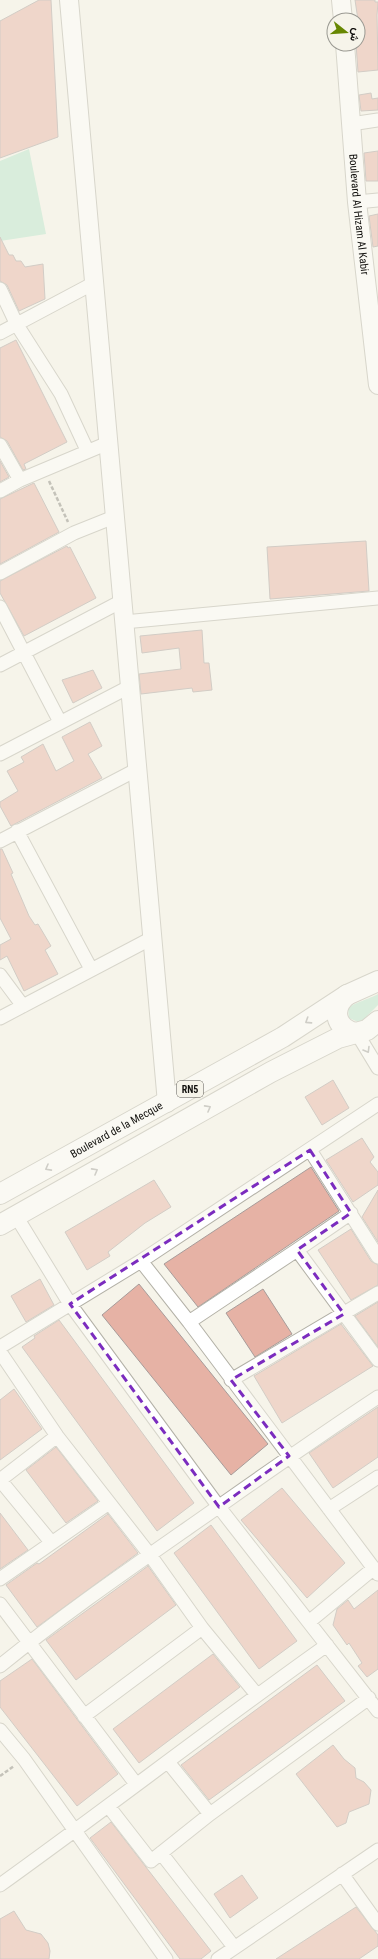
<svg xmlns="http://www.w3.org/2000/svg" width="378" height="1959" font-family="'Roboto Condensed',Vazirmatn,sans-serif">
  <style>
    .green { fill: #b5e4cc }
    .building { fill: #e6b2a5; stroke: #a79c9a }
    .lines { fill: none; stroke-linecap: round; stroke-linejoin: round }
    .street-casing { stroke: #b3b1a7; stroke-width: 15 }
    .secondary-casing { stroke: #b3b1a7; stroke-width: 20 }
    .primary-casing { stroke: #b3b1a7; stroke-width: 22 }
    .path { stroke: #87857f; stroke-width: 2.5; stroke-dasharray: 4 2; stroke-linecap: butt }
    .street { stroke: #fff; stroke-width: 13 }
    .secondary { stroke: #fff; stroke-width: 18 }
    .primary { stroke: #fff; stroke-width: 20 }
    .oneway { stroke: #a09f9e }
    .marked { fill: none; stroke: #7b2cbf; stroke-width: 3; stroke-dasharray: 8 5; stroke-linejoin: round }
    .labels { text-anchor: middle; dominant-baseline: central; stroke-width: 3; stroke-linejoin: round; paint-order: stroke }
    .shield { fill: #f6f4ea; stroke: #56544f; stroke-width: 1 }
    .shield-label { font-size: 10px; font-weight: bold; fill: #11100d }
    .street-label { font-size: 11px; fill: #11100d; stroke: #f6f4ea }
  </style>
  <rect width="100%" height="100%" fill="#f6f4ea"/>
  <!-- green -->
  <path class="green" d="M29,149L46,234L0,241V161Z
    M378,994V1005L363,1020L358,1022L349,1018L348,1009C352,1003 370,999 378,994Z"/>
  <!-- building -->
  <path class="building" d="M39,0H51L58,137L0,158V21Z
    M355,0H375V2H378L377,15L378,70L358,72L356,44H358V20Z
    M371,93L372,99L378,98V110L361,111L359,95Z
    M378,151V181H366L364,153Z
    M378,214V246L373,247L369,216Z
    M0,237L9,255H13L16,261H21L25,267L43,264L45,299L19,311L7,285L0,281Z
    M16,340L67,442L24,464L26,469L23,470L7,441L0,437V348Z
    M0,461L9,477L0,482Z
    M34,483L59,532L0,564V499Z
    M366,541L369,591L270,599L267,547Z
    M67,546L68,548L70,547L96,598L24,636L0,593V581Z
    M202,630L204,663H209L212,690L193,692L192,688L141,694L139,674L181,669L179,648L142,653L140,636Z
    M93,670L102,688L73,703L62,680Z
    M90,722L102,746L88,754L102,778L11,826L0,806V802L18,791L7,771L24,762L21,757L43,744L56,771L74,761L62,737Z
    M0,849H2L13,873L11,874L29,916L35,925L38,924L51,946L45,950L58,974L24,991L7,956L0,960V945L11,939L0,918Z
    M333,1080L349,1108L322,1125L305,1097Z
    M362,1138L374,1157L370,1162L378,1172V1185L353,1202L326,1160Z
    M311,1167L339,1211L198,1307L164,1264Z
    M154,1180L171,1207L145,1223L108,1252L110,1256L87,1270L65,1232Z
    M378,1190V1242L362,1217Z
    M351,1229L371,1261L378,1265V1285L351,1300L318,1250Z
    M40,1279L54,1305L26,1322L11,1296Z
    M139,1284L268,1444L231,1475L102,1315Z
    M263,1289L292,1334L255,1357L226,1313Z
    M378,1302V1347L355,1316Z
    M59,1320L194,1503L157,1531L22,1347L35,1338L34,1336Z
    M341,1324L373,1366L282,1423L254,1376Z
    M14,1389L42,1429L0,1460V1400Z
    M378,1407V1457L333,1488L309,1453Z
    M56,1447L98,1501L66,1523L26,1470Z
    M282,1488L345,1563L307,1598L241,1520Z
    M0,1513L28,1550L0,1569Z
    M108,1514L138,1553L37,1627L6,1585L37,1563L39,1564Z
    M211,1525L297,1641L259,1669L174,1553Z
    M148,1566L176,1605L76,1680L46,1640Z
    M378,1590V1669L367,1677L358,1666L362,1663L349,1643L347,1645L333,1625L337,1609L348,1600L354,1609Z
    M213,1654L240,1687L139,1763L113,1729Z
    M32,1659L118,1774L77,1806L0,1707V1681Z
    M317,1665L345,1701L209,1800L181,1765Z
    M333,1745L344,1759L355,1768L356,1778L364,1782L371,1790L369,1804L349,1812L346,1823L337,1827L296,1774Z
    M111,1822L211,1951L201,1959H180L90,1838Z
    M242,1875L258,1898L230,1918L214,1894Z
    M356,1907L378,1935V1946L359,1959H276Z
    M14,1911L26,1930L41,1934L48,1943L50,1951L49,1959H0V1919Z"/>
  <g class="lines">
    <!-- street casing -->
    <g class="street-casing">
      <path id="street" d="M351,124L378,120
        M357,202L378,200
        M0,289L17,325L61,394L87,450
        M0,333L94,283
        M0,445L20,480
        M0,491L20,480L108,443
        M0,573L74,533L114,517
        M0,607L60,722
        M124,622L378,598
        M0,665L122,601
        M0,754L129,687
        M17,831L91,969
        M0,841L136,770
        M0,975L23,1006
        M0,1018L152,938
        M355,1033L361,1040L378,1068
        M310,1150L378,1257
        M16,1216L70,1304L219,1507L378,1711
        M297,1250L378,1360
        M141,1261L189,1322L378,1574
        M189,1322L297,1250L351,1213
        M0,1347L141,1261L378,1104
        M0,1352L57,1436L150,1555L202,1628L257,1695
        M231,1380L378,1293
        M0,1480L51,1542
        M0,1480L57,1436
        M329,1509L378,1477
        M0,1579L109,1503
        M0,1604L136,1784
        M310,1621L374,1568
        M0,1666C60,1617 125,1572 188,1528C251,1484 314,1439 378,1397
        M84,1716L202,1628
        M0,1730L24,1759L166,1959
        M168,1762L210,1814
        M109,1807L151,1861L210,1814L369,1698
        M161,1853L234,1947
        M342,1874L378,1924
        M0,1885C110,1806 217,1723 327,1645
        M218,1959L378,1850"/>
    </g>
    <!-- secondary casing -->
    <g class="secondary-casing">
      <g id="secondary">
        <path d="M69,0L167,1103"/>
        <path d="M341,0L343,20"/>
        <path id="s1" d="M345,44L357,202L378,385"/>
      </g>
    </g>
    <!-- primary casing -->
    <g class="primary-casing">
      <g id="primary">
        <path d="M347,995C331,1008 335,1028 355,1033"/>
        <path id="s2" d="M0,1194L283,1037L347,995L378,981"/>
        <path d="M0,1225L271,1072L338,1038L367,1030L378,1021"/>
      </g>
    </g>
    <!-- path -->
    <path class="path" d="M49,481L68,522
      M0,1776L14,1766"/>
    <!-- street -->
    <use href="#street" class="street"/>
    <!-- secondary -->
    <use href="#secondary" class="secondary"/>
    <!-- primary -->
    <use href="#primary" class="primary"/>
  </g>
  <!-- one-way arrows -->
  <defs><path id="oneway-chevron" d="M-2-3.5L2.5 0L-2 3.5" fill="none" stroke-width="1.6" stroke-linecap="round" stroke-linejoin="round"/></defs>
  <g class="oneway">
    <use href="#oneway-chevron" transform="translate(308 1021) rotate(147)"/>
    <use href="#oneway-chevron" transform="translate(367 1050) rotate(59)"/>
    <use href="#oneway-chevron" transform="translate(208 1108) rotate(-29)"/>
    <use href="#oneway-chevron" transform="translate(48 1168) rotate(151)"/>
    <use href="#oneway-chevron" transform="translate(95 1171) rotate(-29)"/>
  </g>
  <!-- marked area -->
  <path d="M0 0H378V1959H0ZM310,1150L351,1213L297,1250L344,1314L231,1380L289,1456L219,1507L70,1304Z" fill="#f6f4ea" fill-opacity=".55" fill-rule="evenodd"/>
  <path class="marked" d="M310,1150L351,1213L297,1250L344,1314L231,1380L289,1456L219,1507L70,1304Z"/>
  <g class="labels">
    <!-- shield labels -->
    <rect class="shield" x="177" y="1081" width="26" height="16" rx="3"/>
    <g class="shield-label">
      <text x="190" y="1089">RN5</text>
    </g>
    <!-- street labels -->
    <g class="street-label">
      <text stroke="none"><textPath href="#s1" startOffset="171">Boulevard Al Hizam Al Kabir</textPath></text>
      <text stroke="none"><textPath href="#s2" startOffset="133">Boulevard de la Mecque</textPath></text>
    </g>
  </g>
  <!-- north arrow -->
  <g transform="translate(346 32) rotate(107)"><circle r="19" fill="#f6f4ea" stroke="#9a9992"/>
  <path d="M0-3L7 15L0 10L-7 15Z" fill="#678702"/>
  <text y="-6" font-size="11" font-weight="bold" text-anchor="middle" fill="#11100d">ش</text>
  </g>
</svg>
